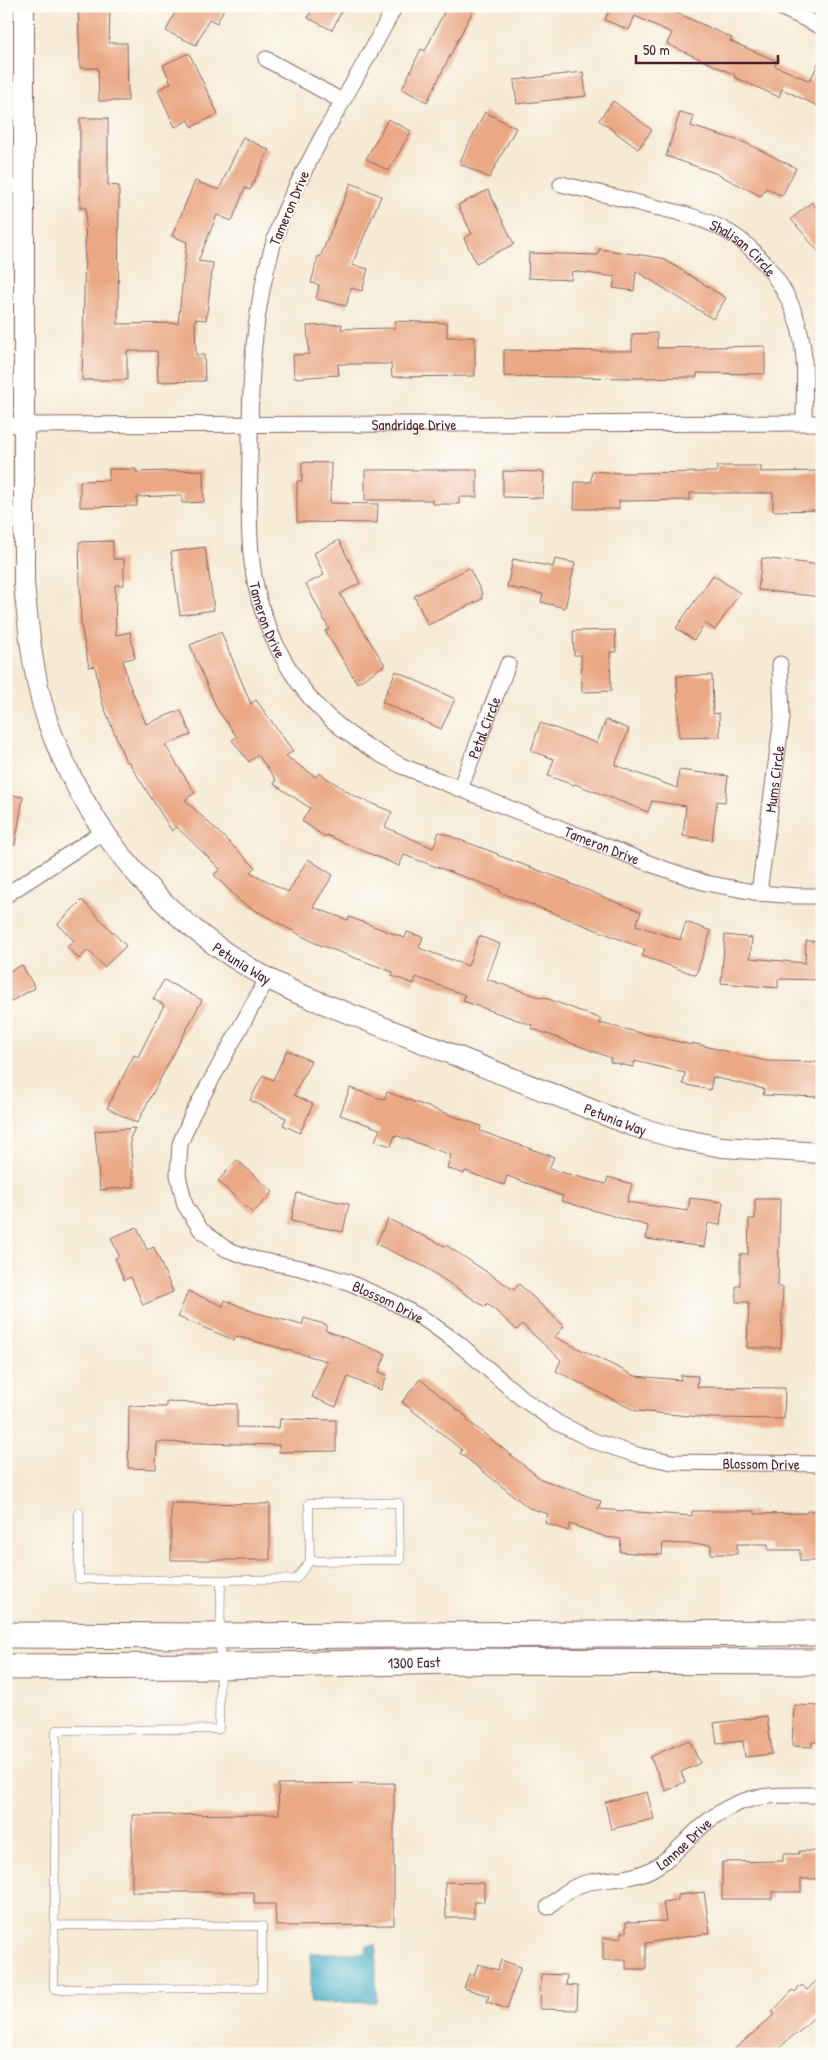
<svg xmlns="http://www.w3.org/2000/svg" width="828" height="2060" font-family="'Patrick Hand',sans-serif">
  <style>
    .water { fill: #48afc7; stroke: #496779 }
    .building { fill: #eaa885 }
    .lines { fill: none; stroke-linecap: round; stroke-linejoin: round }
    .service-casing { stroke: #866666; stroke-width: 9 }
    .minor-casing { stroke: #866666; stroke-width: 17 }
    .tertiary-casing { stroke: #866666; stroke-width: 22 }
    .primary-casing { stroke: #866666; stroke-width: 27 }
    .service { stroke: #fff; stroke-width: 8 }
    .minor { stroke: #fff; stroke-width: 15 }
    .tertiary { stroke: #fff; stroke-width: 20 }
    .primary { stroke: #fff; stroke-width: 25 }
    .labels { text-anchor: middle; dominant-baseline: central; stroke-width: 4; stroke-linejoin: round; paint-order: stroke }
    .street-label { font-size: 15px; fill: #4a1f2b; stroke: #fdfcf7 }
  </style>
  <rect width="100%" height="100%" fill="#fdfcf7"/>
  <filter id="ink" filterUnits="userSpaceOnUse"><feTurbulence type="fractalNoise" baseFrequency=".02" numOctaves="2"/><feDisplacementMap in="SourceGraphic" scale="10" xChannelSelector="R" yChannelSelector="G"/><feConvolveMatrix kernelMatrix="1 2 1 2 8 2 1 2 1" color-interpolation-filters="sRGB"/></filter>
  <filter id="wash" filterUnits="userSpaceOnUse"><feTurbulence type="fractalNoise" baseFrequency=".0096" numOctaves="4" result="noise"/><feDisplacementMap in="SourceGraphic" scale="20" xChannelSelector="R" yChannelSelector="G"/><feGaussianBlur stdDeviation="1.12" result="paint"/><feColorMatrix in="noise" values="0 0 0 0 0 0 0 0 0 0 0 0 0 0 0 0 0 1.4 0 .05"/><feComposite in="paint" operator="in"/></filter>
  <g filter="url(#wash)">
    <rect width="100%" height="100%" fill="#f5ead3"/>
    <!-- water -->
    <path class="water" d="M367,1945H376V2002L311,2003V1953H366Z"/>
    <g id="blocks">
      <!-- building -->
      <path class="building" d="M78,6H110L109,43H127L128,101H99L98,68H80Z
        M178,6H225L217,23L209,19L196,45L166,31Z
        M313,6H344L332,30L308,18Z
        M447,6H475L427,102L402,89L421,49L425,51Z
        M611,6H662L732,38L730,41L777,61L775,66L810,81L822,55V108L782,89L779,97L734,77L735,75L667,44L672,33L635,16L629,30L605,20Z
        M189,53L218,114L192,127L189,120L175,127L158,90L171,83L163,65Z
        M583,72L586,96L517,104L514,80Z
        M613,101L652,130L638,149L599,120Z
        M485,112L516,128L489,178L459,163Z
        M680,112L694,116L691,126L746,143L796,168L782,196L766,188L761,196L715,173L666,156Z
        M80,118H108V185L119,186L118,324L178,323L187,242L172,236L195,181L219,190L243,137L269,150L250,190L245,188L232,221L217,215L198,261L213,263L206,320L195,319L196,355H204L205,381L158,382L157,351H127V380H82L86,208H80Z
        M388,119L411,131L389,171L366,159Z
        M351,183L381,196L352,265L368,269L362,291L351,288L346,306L316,299L319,285L311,283L318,256L320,257Z
        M488,190L514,244L476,263L464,238L472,234L458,205Z
        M812,202L822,215V256L791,219Z
        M599,249L662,258L726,298L713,319L636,271L634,291L613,288L615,277L572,271L571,280L528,278L529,253L598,255Z
        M395,321L447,323V337H475V376L392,377L391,364H338L339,375L294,378L293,355L309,354L307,326L342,324L341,329L395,328Z
        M657,333V348L765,346V374L697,373V377L633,378L504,376V350L632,351V334Z
        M302,462L331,463L330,503L378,504L377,523L297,522V481H302Z
        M717,466H761V472L822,471V510L773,511V493H690V500L619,501V509H574L575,482H591L592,471L620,473L717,472Z
        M109,469H136V472L203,470L204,502L182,503V495L137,497V506L80,507V481L109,480Z
        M365,470H477V497H459V504H432V500H365Z
        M503,471L544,472L543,498L503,497Z
        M339,540L360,583L340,594L385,665L357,683L325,631L329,629L306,584L324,575L314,553Z
        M113,541V559H124V585H115L116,635L130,632L135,658L123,660L127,679L146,724L181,710L191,735L165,745L195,793L185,800L255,867L250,872L288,892L308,859L333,875L313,907L348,920L349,917L405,938L407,932L423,937L419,948L468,966L479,936L500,944L487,979L542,998L543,997L601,1019L599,1023L692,1045V1043L766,1061L822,1062V1097L763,1095L764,1089L713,1077L710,1090L683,1084L685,1073L635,1061L633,1067L610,1062L611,1058L531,1028L532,1025L463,1001L465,995L416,977L414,984L392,976L393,972L315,943L242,903L214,875L220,869L177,827L172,831L128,761L126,762L102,702L95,666L89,667L81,625L79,542Z
        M205,547L214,610L180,615L171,552Z
        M762,558L822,565V597L758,590Z
        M513,559L553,567L555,559L575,563L565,608L541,602L543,594L507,587Z
        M469,568L482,593V599L428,625L414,596Z
        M713,575L740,593L715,630L705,623L694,640L676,628Z
        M615,630L616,652H610L611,691L582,692L581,655H574L573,631Z
        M221,632L251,704L256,700L293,751L286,756L316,777L319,773L354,796L392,812L385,827L433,848L439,832L498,854L497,855L570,882L569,883L641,912L636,925L680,940L686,922L711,931L696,975L642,956L645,949L499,892L500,890L404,855L399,866L326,835L325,837L302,821L310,808L274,784L276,780L258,755L249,762L232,740L237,737L217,709L190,645Z
        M396,671L455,699L441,729L382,702Z
        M712,675L713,714L719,713L720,737L679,738L677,676Z
        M606,720L629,729L615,765L677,788L679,770L728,776L725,802L717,801L712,840L683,836L686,806L652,801L648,812L575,784L574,785L548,776L554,759L531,751L540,723L597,743Z
        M6,794L23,797L15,845L6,844Z
        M82,900L126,946L104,967L88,950L79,959L67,947L74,941L58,924Z
        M725,935L752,938L750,958L805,963L806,941H822V980L778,979V988L721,983Z
        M22,965L35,988L6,1004V973Z
        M164,980L202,1000L137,1123L107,1108L134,1055L138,1057L164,1005L153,999Z
        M287,1050L311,1061L294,1095L313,1104L300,1133L283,1125L286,1118L250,1100L263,1075L273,1080Z
        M350,1088L385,1100L387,1092L481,1126L480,1131L554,1157L549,1169L606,1184L608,1177L632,1184L627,1202L688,1211L690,1198L723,1202L720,1225L708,1223L704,1247L646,1239L648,1226L561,1201L563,1196L507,1176L504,1185L465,1171L464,1174L447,1168L451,1155L395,1135L391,1146L375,1141L380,1129L340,1115Z
        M135,1128L130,1138L134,1187L100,1190L95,1131Z
        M237,1160L273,1192L253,1213L218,1181Z
        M297,1193L349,1204L343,1232L291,1221Z
        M755,1199H780L778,1287H783L781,1348H747L749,1302H736V1286H740V1254H748L749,1219H755Z
        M388,1219L445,1246L446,1245L514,1290L519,1284L564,1326L555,1337L635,1376L681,1380V1375L698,1376L697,1387L785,1388L784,1419L710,1418L636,1411L556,1371L561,1360L522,1324L517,1330L487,1303L485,1307L425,1267L376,1244Z
        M137,1227L147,1250L154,1247L173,1292L143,1305L131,1277L124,1280L115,1258L119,1256L111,1238Z
        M188,1291L223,1306L225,1300L254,1312L302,1325L304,1318L327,1325L325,1330L386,1354L379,1372L387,1375L381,1390L348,1377L336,1407L312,1397L327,1361L236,1336L234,1340L178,1317Z
        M420,1379L468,1418L467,1420L541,1479L601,1501L598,1509L692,1516V1511H755V1514L807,1513V1511H822V1561H800V1550H768V1544H737V1554H711V1545L663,1543L662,1555L620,1552L621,1539L606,1537L570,1524L568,1531L545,1523L548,1514L529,1508L460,1453L462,1450L402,1402Z
        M166,1402L237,1404V1427L279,1428L280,1419L336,1420V1451L279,1452V1445L157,1442L156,1469L128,1468L129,1406L166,1407Z
        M171,1503L270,1504V1560H171Z
        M794,1705L822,1706V1743L812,1742V1747L792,1746Z
        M767,1716L772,1754L745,1757L743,1741L717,1744L714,1723Z
        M684,1742H690L700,1763L681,1772L685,1782L666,1791L650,1757Z
        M394,1783V1925L276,1926L275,1904H254V1892H132V1815L279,1814L278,1784Z
        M647,1792L654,1819L611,1829L605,1802Z
        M799,1851H822V1879H801V1892H772V1899H722V1862L783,1861V1854H799Z
        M445,1882L484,1883V1902H474V1918H446Z
        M704,1892L710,1933L646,1943V1969H626V1960H603V1938H621V1932H626V1922L666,1921L663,1902L678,1900V1895Z
        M501,1960L521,1967L507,2009L487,2002L489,1996L464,1988L469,1974L474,1976L478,1964L498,1970Z
        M541,1974L567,1975L566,1985L578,1986L577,2010L540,2009Z
        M822,1975V2009L796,2035L795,2034L772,2054H729L775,2014L772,2012L793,1990L795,1992L802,1985L807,1990Z"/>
    </g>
  </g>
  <g filter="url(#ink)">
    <use href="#blocks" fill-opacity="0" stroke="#866666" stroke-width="1"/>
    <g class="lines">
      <!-- service casing -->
      <g class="service-casing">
        <path id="service" d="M221,1580L296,1579L310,1561L400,1560L399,1503H309L310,1561
          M55,1925L262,1926V1988L54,1989C55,1902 55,1816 56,1730L219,1729L221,1580L79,1579V1512"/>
      </g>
      <!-- minor casing -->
      <g class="minor-casing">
        <g id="minor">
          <path id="s1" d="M395,6C372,51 347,94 322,137C307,166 290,195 279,226C254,299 250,369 250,446C250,487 247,529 253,570C261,626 291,685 334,722C355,740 378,754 402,766L656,866L706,883L759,893L796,896H822"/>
          <path d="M778,6L822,27"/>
          <path d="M266,59L342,101"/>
          <path id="s2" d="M561,184C591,191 620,198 650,206C673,211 697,216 719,227C758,245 791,291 800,332C807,361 804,393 804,423"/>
          <path id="s3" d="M6,425L822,423"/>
          <path id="s4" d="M460,789L508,664"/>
          <path id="s5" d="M759,893L782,718L780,664"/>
          <path d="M6,895L103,832"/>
          <path id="s6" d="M267,979L192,1115L180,1144L178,1175L185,1205L201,1230L226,1249L254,1259L300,1268L348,1282L391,1301L427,1321L458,1343L524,1400L558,1423L594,1441L637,1455L672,1462L822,1464"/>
          <path id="s7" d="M548,1907C560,1896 573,1885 590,1882C611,1878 632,1880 652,1869C671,1859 685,1841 701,1827C741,1791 772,1795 822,1795"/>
        </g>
      </g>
      <!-- tertiary casing -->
      <g class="tertiary-casing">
        <g id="tertiary">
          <path id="s8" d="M24,6V583C29,636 34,690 54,739C102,855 184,940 297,993L633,1126L676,1138L722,1147L822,1153"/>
        </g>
      </g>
      <!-- primary casing -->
      <g class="primary-casing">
        <g id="primary">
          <path d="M6,1635L220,1636L822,1633"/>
          <path id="s9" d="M6,1667L219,1666L453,1661L822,1662"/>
        </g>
      </g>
      <!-- service -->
      <use href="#service" class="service"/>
      <!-- minor -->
      <use href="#minor" class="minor"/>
      <!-- tertiary -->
      <use href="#tertiary" class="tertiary"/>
      <!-- primary -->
      <use href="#primary" class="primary"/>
    </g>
  </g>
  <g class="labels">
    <!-- street labels -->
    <g class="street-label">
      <text transform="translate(289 208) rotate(-67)">Tameron Drive</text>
      <text stroke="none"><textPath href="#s2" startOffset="196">Shalisan Circle</textPath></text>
      <text stroke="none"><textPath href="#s3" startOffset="408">Sandridge Drive</textPath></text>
      <text stroke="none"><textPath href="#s1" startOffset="648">Tameron Drive</textPath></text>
      <text stroke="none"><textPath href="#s4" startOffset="66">Petal Circle</textPath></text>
      <text stroke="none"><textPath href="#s5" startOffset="115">Mums Circle</textPath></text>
      <text stroke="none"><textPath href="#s1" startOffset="1068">Tameron Drive</textPath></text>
      <text stroke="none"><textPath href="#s8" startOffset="1034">Petunia Way</textPath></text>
      <text stroke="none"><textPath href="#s8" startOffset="1439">Petunia Way</textPath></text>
      <text stroke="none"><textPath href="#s6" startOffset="481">Blossom Drive</textPath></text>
      <text stroke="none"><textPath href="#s6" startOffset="901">Blossom Drive</textPath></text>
      <text stroke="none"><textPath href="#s9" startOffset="408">1300 East</textPath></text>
      <text stroke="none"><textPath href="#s7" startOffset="154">Lannae Drive</textPath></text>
    </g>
  </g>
  <!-- margin -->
  <rect width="828" height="2060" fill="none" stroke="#fdfcf7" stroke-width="25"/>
  <!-- scale -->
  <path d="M636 55v8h142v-8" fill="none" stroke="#4a1f2b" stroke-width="2.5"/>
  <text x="643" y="55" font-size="15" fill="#4a1f2b" stroke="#fdfcf7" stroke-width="4" paint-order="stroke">50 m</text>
</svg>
